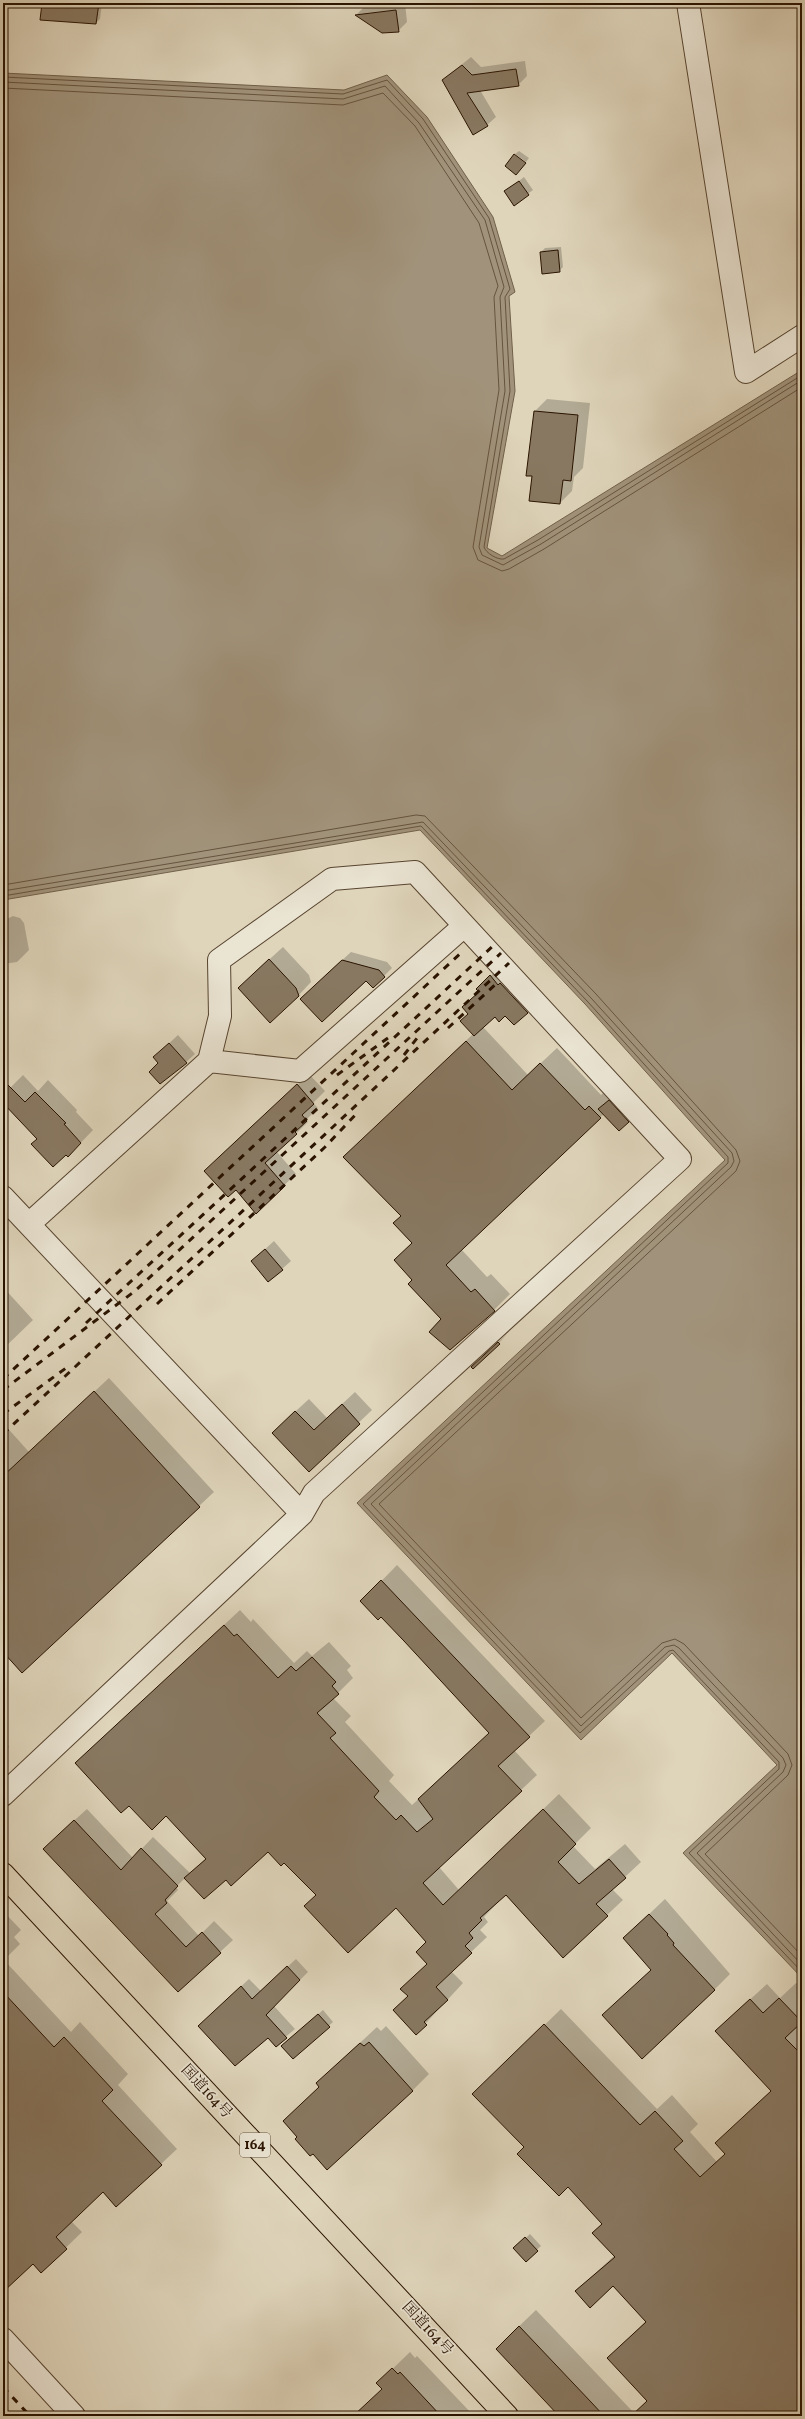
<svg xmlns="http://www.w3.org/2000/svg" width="805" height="2419" font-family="Vollkorn,'Noto Serif JP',serif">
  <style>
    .water { fill: #a1937b; stroke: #71604a }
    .shadow { fill: #0003 }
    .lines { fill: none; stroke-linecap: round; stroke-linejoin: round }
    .shore { stroke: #66533e; stroke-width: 1 }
    .building { fill: #887861; stroke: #2a1300 }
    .minor-casing { stroke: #57442f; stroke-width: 24 }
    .highway-casing { stroke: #2a1300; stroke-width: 24 }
    .minor { stroke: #eae4d3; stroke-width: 22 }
    .highway { stroke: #dfd5bb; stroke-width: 22 }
    .rail { stroke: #2a1300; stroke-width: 3; stroke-dasharray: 7 7; stroke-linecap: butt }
    .labels { text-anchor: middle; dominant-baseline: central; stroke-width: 3.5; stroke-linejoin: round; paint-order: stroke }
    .shield { fill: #eae4d3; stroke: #64523f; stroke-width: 1 }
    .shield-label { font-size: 14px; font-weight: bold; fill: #2a1300 }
    .street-label { font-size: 15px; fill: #2a1300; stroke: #eae4d3 }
  </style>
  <rect width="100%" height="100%" fill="#dfd5bb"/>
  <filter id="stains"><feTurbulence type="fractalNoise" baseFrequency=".005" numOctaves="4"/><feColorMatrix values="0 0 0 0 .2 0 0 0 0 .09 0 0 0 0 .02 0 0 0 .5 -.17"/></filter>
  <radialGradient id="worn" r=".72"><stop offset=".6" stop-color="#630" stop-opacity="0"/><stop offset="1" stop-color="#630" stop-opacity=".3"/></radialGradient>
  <!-- water -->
  <path class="water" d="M3,73L344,90L387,75L427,117L493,217L515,292L509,296L515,391L487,548L502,556L802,370V1978L683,1853L777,1765L672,1653L581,1740L357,1503L725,1160L585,1004L420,830L3,900Z"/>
  <!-- shadow -->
  <path class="shadow" d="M43,3H102L100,19L96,23Z
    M395,3H405L407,22L398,31L356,15L364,7Z
    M471,57L481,67L525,61L527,76L518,85L480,90L496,117L487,125L443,80Z
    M519,151L529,158L526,162L515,154Z
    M524,177L533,190L514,204L506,191Z
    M561,247L563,267L559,271L541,252L545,248Z
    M547,399L590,403L583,468L574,477L572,491L560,503L533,475H528L535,411Z
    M13,916L20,918L24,923L29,950L17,962L3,964V921Z
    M283,947L309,975L311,982L298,996L252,975Z
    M351,952L387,962L392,968L373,987L366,979L309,991Z
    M503,964L540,1000L514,1024L506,1015L495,1016L483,1027L528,1075L557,1048L601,1095L606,1090L637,1113L628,1121L614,1126L604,1114L461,1249L487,1277L491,1274L510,1294L494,1310L442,1319L414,1280L413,1243L402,1216L361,1141L473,1034L469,1014L480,991L477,989Z
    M178,1035L195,1054L186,1062L159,1063L163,1049Z
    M309,1074L325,1091L313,1103L318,1108L306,1120L308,1122L277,1152L296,1174L256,1212L217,1160Z
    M23,1075L38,1091L48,1080L77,1110L76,1112L93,1130L68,1156L38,1139L3,1101V1095Z
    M274,1241L291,1261L282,1269L252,1261Z
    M3,1287L33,1320L3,1349Z
    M507,1334L499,1343L481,1358Z
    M109,1378L214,1492L22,1672L3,1652V1423L29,1452Z
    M355,1392L372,1410L309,1470L286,1420L309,1399L327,1418Z
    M397,1565L545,1721L514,1750L537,1775L439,1867L459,1890L559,1794L591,1828L573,1846L595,1869L625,1844L641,1862L612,1889L623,1900L607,1915L506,1894L484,1917L488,1922L480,1930L487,1937L451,1971L463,1983L416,2034L408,1996L428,1964L427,1942L396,1907L317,1895L284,1862L268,1850L226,1879L185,1878L176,1887L178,1890L167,1901L199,1936L214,1921L233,1940L178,1991L57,1836L87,1809L133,1858L153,1837L190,1873L206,1858L166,1815L92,1748L240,1610L251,1622L253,1619L294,1663L307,1651L312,1656L329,1642L351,1666L347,1670L353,1678L333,1698L351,1716L345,1722L394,1775L389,1781L412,1805L490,1733L381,1616L362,1601Z
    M3,1739L9,1747L3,1753Z
    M3,1895L8,1901L3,1906Z
    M665,1899L730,1974L714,1990L652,1969L624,1938Z
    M3,1911L21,1930L14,1937L20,1944L4,1960L71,2032L80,2022L128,2074L118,2085L177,2149L161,2164L103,2191L71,2221L82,2232L41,2272L33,2263L3,2290Z
    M296,1959L308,1972L274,2006L295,2029L276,2045L268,2037L207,2018L249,1979L261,1991Z
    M796,1983L802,1989V2416H650L648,2401L608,2358L646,2321L613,2285L576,2291L615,2255L603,2224L568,2186L525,2147L490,2078L561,2009L657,2109L672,2095L698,2124L690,2132L717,2162L726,2154L716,2143L772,2091L733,2015L767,1984L780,1998Z
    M323,2010L333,2022L293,2058L287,2042Z
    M386,2026L429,2074L412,2091L284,2121L320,2086L317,2083L334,2067L377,2027L381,2031Z
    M530,2234L541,2246L526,2260L515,2248Z
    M536,2310L637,2416H560L513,2332Z
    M410,2352L415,2358L417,2356L474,2416H353L383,2389L378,2383Z"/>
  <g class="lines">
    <!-- shore -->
    <path class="shore" d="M3,77L343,94L387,80L423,119L489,218L510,289L505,297L510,391L484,547C486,553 497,560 504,559L538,540L802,375
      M3,82L343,99L385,86L419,123L485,220L504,287L500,297L505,391L479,547L482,555L503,565L541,544L802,380
      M3,88L343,105L383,93L415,126L479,223L498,286L494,297L499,390L473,547L478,560L502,571L509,569L544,549L802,387
      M3,885L416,815L425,816L596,994L736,1150L740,1161L736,1171L379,1504L581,1718L662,1643L675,1639L684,1644L788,1754L792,1765L788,1775L705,1854L802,1956
      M3,891L423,822L591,998L732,1153L734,1161L731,1167L371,1504L581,1726L665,1647L674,1645L679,1648L783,1758L786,1765L783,1772L697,1853L802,1965
      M3,896L421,826L588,1002L728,1157V1163L363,1504L580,1733L669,1651L673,1650L779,1762V1769L689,1853L802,1972"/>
  </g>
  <!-- building -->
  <path class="building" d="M42,3H99L96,24L40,20Z
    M396,10L399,32L382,33L355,15Z
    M462,65L472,75L516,69L519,86L467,93L488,126L473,135L442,80Z
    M514,154L526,163L516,175L505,166Z
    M519,181L529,195L514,206L504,191Z
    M558,250L560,272L542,274L540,252Z
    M534,411L578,415L571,481L563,480L560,504L529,501L532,476H526Z
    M269,959L296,988L299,996L270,1023L238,988Z
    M342,960L379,970L385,977L373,988L366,981L322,1022L300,999Z
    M490,975L498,985L500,983L528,1013L514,1025L505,1016L499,1022L495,1017L474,1036L460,1021L468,1014L462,1007L479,992L476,989Z
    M466,1041L512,1090L540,1063L585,1110L589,1106L601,1118L446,1265L471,1292L475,1289L495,1311L450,1350L429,1332L441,1319L408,1284L412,1280L394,1260L412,1243L393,1223L401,1216L343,1157Z
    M169,1043L187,1063L160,1084L149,1072L158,1063L153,1057Z
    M3,1080L25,1102L35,1092L66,1123L64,1124L81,1143L68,1157L66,1155L53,1167L31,1144L37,1139L3,1103Z
    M297,1084L314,1104L302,1115L307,1121L295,1132L297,1134L265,1163L285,1186L256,1214L236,1190L228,1197L204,1171Z
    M609,1100L629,1122L619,1131L598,1109Z
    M265,1249L283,1270L268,1282L251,1261Z
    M498,1342L500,1344L473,1369L471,1367Z
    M94,1391L200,1507L22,1673L3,1652V1476Z
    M342,1404L360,1424L309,1472L272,1433L295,1411L314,1430Z
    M381,1580L530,1737L498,1766L522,1791L423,1883L443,1905L543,1809L576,1844L558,1862L579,1884L609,1859L626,1878L596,1904L608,1916L563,1958L506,1895L480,1918L482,1920L469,1933L473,1938L465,1946L472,1953L436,1987L448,2000L424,2022L427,2025L416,2035L393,2010L408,1996L400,1989L427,1964L416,1952L426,1942L396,1908L348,1953L304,1906L316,1895L284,1863L281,1866L268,1852L231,1886L226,1880L204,1899L184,1878L206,1859L166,1816L152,1830L129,1806L121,1813L75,1763L224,1625L234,1636L237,1634L278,1678L291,1666L296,1671L312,1657L336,1682L332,1686L339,1694L317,1713L336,1733L330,1738L379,1791L374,1797L396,1820L401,1815L417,1832L433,1819L418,1799L489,1733L404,1641L381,1617L378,1620L360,1601Z
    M74,1820L121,1870L141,1848L178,1886L165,1900L167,1903L155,1914L186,1947L202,1932L221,1953L178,1992L43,1849Z
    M649,1914L668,1934L667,1935L674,1943L673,1945L715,1990L642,2059L602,2015L651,1970L623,1938Z
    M287,1966L300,1980L266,2015L287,2038L276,2047L268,2038L235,2066L198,2026L241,1986L252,1999Z
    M3,1992L54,2047L64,2037L113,2090L102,2101L162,2165L116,2207L103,2192L56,2237L67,2249L41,2273L33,2264L3,2292Z
    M779,1998L802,2022L785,2038L802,2055V2416H631L647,2401L607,2358L646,2322L613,2286L590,2308L575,2291L615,2257L592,2233L602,2224L568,2187L559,2196L517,2154L524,2147L472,2094L544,2024L640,2125L655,2111L683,2141L674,2149L700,2177L725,2154L715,2143L771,2091L715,2031L750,1999L763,2013Z
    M318,2014L330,2027L293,2059L281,2046Z
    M369,2042L413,2091L327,2170L313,2154L310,2156L295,2139L297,2137L283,2121L319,2087L316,2083L360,2043L364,2046Z
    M525,2237L538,2251L526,2262L513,2248Z
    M519,2326L591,2402L604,2416H559L496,2349Z
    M392,2368L398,2374L400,2372L441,2416H353L382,2389L376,2383Z"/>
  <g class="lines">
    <!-- minor casing -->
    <g class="minor-casing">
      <path id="minor" d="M688,3L746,372L802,336
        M209,1061L300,1071L464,926
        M3,1197L302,1514L3,1795
        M29,1224L209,1061L220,1016L219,960L332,879L415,872L680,1159L314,1493L302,1514
        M3,2339L74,2416"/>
    </g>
    <!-- highway casing -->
    <g class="highway-casing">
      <path id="highway" d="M3,1874L507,2416"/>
    </g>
    <!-- minor -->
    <use href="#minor" class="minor"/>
    <!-- highway -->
    <use href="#highway" class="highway"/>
    <!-- rail -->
    <path class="rail" d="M448,1028L497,983
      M404,1055L421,1033
      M337,1075L392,1035
      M157,1304L325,1147L358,1112
      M86,1323L493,946
      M3,1379L463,951
      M3,1390L135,1291L501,953
      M3,1414L66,1368
      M3,1434L509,963
      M3,2387L30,2416"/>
  </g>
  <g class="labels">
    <!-- shield labels -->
    <rect class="shield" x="240" y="2133" width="30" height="24" rx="3"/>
    <g class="shield-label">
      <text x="255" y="2145">164</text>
    </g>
    <!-- street labels -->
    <g class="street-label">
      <text transform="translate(206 2092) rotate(47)">国道164号</text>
      <text transform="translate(427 2329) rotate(47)">国道164号</text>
    </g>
  </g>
  <!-- margin -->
  <rect width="805" height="2419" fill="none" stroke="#dfd5bb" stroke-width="16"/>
  <rect x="4" y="4" width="797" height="2411" fill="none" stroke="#2a1300" stroke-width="2"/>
  <rect x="8" y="8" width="789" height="2403" fill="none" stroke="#2a1300"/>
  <rect width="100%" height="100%" filter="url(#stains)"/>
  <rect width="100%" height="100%" fill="url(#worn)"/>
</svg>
